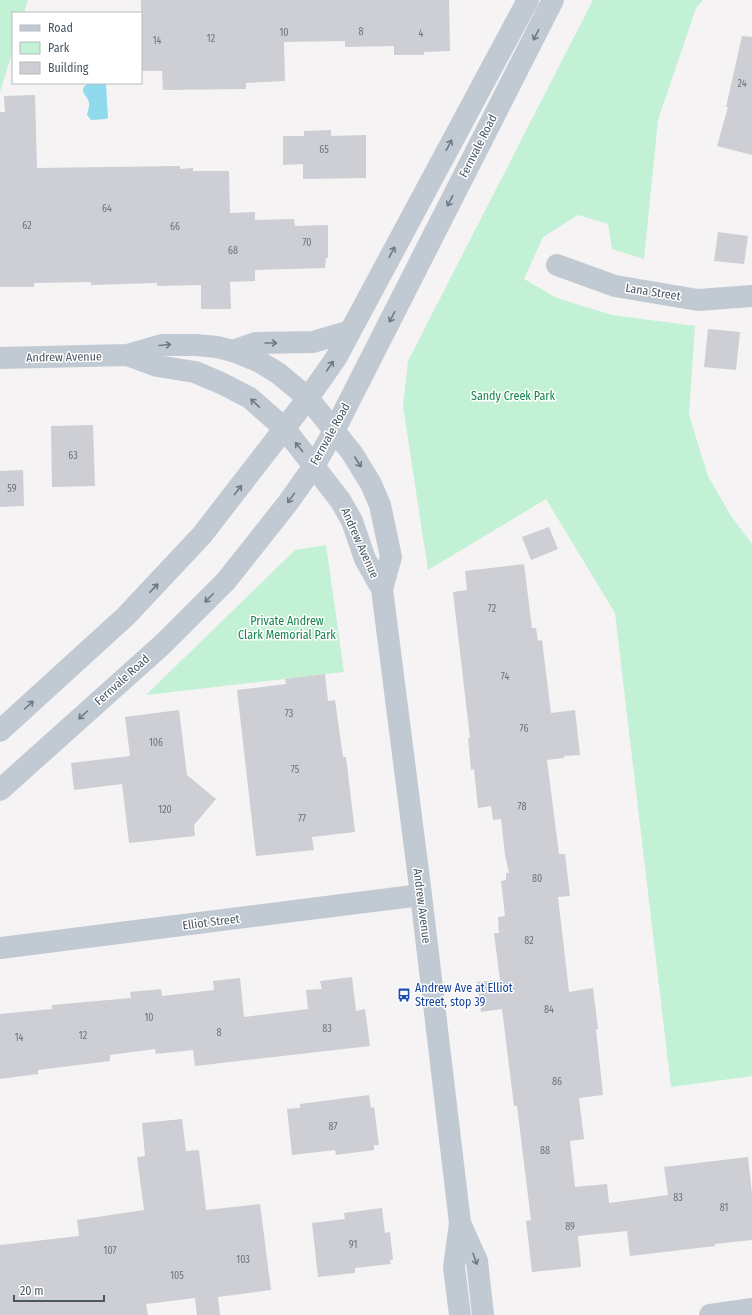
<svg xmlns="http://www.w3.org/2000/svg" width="752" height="1315" font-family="'Fira Sans Condensed',sans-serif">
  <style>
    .green { fill: #c3f1d5 }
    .water { fill: #90daee }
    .building { fill: #cdcfd5 }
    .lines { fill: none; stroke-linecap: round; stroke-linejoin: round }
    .minor { stroke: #c1cad2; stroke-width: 22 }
    .tertiary { stroke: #c1cad2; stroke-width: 22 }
    .oneway { stroke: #6e7983 }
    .labels { text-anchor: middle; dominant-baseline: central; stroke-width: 3; stroke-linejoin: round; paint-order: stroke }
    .number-label { font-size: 10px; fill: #6b747e }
    .street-label { font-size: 12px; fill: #4a5661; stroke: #fff }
    .park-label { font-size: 12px; fill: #17864f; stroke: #fff }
    .transit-label { font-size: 12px; fill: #164399; stroke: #fff; text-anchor: start }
  </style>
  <rect width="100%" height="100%" fill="#f5f3f3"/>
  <!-- green -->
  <path class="green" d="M0,0H28L24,13H13V50L0,92Z
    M593,0H703L696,8L658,120L644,259L612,249L608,224L578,215L543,237L524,279L557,298L612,315L695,326L689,415L708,476L731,516L752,544V1076L671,1087L615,613L546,499L428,570L403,406L408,361Z
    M326,545L344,672L146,695L295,550Z"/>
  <!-- water -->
  <path class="water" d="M87,84H106L108,118L106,119L91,120L87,115C90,103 91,103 83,92V88Z"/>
  <!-- building -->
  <path class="building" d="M141,0H449L450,51L424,52V55H394V46L345,47V41L284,42L285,81L246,83V89L163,90L162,71H141Z
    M742,36L752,37V155L717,146L728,107H726Z
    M35,95L37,168L180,166V169L193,168V171H229L230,213L255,212V220L294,219L295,226L328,225V258H326L325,268L255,270V281L230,282L231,309H201V285L157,286V283L91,285V282L34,283V287H0V112H5L4,96Z
    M331,130V136L366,135V178L303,179V164L283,165V136H304V131Z
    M718,232L748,236L744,264L714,261Z
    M708,329L740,332L736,370L704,367Z
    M93,425L95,486L52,487L51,426Z
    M23,470L24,506L0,507V471Z
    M549,527L558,549L531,560L522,537Z
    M524,564L532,628H536L538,641L542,640L551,713L575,710L580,755L564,756V758L547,760L559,854H565L570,896L558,897L569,992L593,988L598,1029H596L603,1095L579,1098L584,1139L570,1141L575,1187L607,1184L609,1203L668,1195L664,1167L748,1157L752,1194V1240L715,1244V1246L630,1256L627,1231L578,1236L581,1267L532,1272L526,1221L531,1220L517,1106H514L502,1009L481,1012L477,982L500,980L494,933H499L498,917L505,916L501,881L506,880V873H509L505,855L501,819L493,820L491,806L478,808L474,769L471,770L468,738H470L453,592L467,590L465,571Z
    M325,674L328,701L335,700L343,757H346L355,832L312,837L314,850L256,856L237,690L286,684L285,679Z
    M179,710L187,775L216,799L194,825L195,836L129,843L122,784L74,790L71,763L130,756L125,717Z
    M352,977L356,1011L365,1009L370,1046L195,1066L193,1050L156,1054L155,1049L110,1055V1061L38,1070V1074L0,1079V1014L52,1009V1005L131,998L130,992L161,989L162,996L214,990L213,981L240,978L244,1017L308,1009L306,990L322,989L320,981Z
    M369,1095L371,1108L374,1107L379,1145H374V1150L336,1155L335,1150L292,1155L287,1109L300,1108V1104Z
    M182,1119L186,1151L199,1150L206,1210L260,1204L271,1290L218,1297L220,1315H197L195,1298L146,1304L148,1315H0V1245L79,1236L77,1220L144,1210L137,1157L145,1156L142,1123Z
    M382,1208L385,1233L390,1232L393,1260H390L391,1264L355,1268V1273L318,1277L312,1223L345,1219L344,1213Z"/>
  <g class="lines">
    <!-- minor -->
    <path class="minor" d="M557,265L615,286L698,300L752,296
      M127,355L157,366L195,372L221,383L250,398L285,429L340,500L352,521L365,559L382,589L421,895L460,1223L454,1267L460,1315
      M0,358L127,355L162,345H196L217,347L233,351L258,361L278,373L308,398L352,453L371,484L380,505L391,557L382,589
      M0,948L421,895
      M460,1223L477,1261L483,1315
      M710,1315L752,1309"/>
    <!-- tertiary -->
    <path class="tertiary" d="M233,351L256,343L313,342L350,331
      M0,731L126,616L202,535L308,398L336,358L528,0
      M0,790L163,644L226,581L287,504L314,466L334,431L553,0"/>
  </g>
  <!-- one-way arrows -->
  <defs><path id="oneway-shaft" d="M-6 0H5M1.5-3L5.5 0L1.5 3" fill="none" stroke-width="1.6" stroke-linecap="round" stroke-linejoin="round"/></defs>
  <g class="oneway">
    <use href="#oneway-shaft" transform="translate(536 35) rotate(117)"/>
    <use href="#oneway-shaft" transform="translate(449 145) rotate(-62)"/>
    <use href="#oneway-shaft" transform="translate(450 201) rotate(117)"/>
    <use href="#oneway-shaft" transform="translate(392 252) rotate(-62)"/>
    <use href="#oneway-shaft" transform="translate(392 317) rotate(117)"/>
    <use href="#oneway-shaft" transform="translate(271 343)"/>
    <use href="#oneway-shaft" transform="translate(165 345) rotate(-5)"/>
    <use href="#oneway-shaft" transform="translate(330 366) rotate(-56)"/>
    <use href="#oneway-shaft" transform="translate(255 403) rotate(-137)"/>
    <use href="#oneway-shaft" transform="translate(299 447) rotate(-128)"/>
    <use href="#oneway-shaft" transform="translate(358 462) rotate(57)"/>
    <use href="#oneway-shaft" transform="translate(238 490) rotate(-52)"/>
    <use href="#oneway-shaft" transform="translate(291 498) rotate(125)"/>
    <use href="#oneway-shaft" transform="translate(154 588) rotate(-46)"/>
    <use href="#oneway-shaft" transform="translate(209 598) rotate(135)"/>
    <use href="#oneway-shaft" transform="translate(29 705) rotate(-42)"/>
    <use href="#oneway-shaft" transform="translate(83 715) rotate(138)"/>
    <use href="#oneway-shaft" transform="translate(475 1259) rotate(71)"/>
  </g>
  <!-- icons -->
  <defs>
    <g id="bus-bare" transform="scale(1.08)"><path d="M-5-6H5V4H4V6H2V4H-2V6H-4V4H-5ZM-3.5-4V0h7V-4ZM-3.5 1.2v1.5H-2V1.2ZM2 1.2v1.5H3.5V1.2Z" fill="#1a4fb4" stroke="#fff" stroke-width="2.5" paint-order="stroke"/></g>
  </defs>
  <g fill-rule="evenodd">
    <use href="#bus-bare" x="404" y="995"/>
  </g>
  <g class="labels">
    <!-- number labels -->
    <g class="number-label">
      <text x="361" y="32">8</text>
      <text x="284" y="33">10</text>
      <text x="421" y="34">4</text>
      <text x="211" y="39">12</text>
      <text x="157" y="41">14</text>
      <text x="742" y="84">24</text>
      <text x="324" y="150">65</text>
      <text x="107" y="209">64</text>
      <text x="27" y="226">62</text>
      <text x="175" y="227">66</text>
      <text x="307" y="243">70</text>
      <text x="233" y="251">68</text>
      <text x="73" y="456">63</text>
      <text x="12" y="489">59</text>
      <text x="492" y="609">72</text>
      <text x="505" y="677">74</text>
      <text x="289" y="714">73</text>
      <text x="524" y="729">76</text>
      <text x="156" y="743">106</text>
      <text x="295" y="770">75</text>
      <text x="522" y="807">78</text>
      <text x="165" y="810">120</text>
      <text x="302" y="819">77</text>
      <text x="537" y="879">80</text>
      <text x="529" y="941">82</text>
      <text x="549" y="1010">84</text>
      <text x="149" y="1018">10</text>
      <text x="327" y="1029">83</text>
      <text x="219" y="1033">8</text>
      <text x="83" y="1036">12</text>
      <text x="19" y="1038">14</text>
      <text x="557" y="1082">86</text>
      <text x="333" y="1127">87</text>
      <text x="545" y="1151">88</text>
      <text x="678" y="1198">83</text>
      <text x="724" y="1208">81</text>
      <text x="570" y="1227">89</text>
      <text x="353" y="1245">91</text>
      <text x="110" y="1251">107</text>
      <text x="243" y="1260">103</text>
      <text x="177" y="1276">105</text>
    </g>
    <!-- street labels -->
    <g class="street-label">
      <text transform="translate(478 146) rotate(-63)">Fernvale Road</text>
      <text transform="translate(653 292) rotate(9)">Lana Street</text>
      <text transform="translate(64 357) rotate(-1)">Andrew Avenue</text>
      <text transform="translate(330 434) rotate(-61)">Fernvale Road</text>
      <text transform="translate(360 543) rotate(66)">Andrew Avenue</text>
      <text transform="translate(122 680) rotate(-42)">Fernvale Road</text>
      <text transform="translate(422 906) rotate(83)">Andrew Avenue</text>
      <text transform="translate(211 922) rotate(-7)">Elliot Street</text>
    </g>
    <!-- park labels -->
    <g class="park-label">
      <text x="513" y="396">Sandy Creek Park</text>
      <text x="287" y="621">Private Andrew<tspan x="287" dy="14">Clark Memorial Park</tspan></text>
    </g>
    <!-- transit labels -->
    <g class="transit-label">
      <text x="415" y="988">Andrew Ave at Elliot<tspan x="415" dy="14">Street, stop 39</tspan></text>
    </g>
  </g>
  <!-- legend -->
  <rect x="12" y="12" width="130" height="72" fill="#ffffff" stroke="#b7bbc0"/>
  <rect x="20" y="25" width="20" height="6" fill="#c1cad2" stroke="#b7bbc0"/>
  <text x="48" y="32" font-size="12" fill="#4a5661">Road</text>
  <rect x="20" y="42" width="20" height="12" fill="#c3f1d5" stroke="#b7bbc0"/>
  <text x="48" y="52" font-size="12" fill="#4a5661">Park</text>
  <rect x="20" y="62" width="20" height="12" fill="#cdcfd5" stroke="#b7bbc0"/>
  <text x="48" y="72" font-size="12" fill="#4a5661">Building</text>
  <!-- scale -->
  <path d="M14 1295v6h90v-6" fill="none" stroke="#4a5661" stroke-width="2"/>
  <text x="20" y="1295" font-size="12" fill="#4a5661" stroke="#ffffff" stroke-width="3" paint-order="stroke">20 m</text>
</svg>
